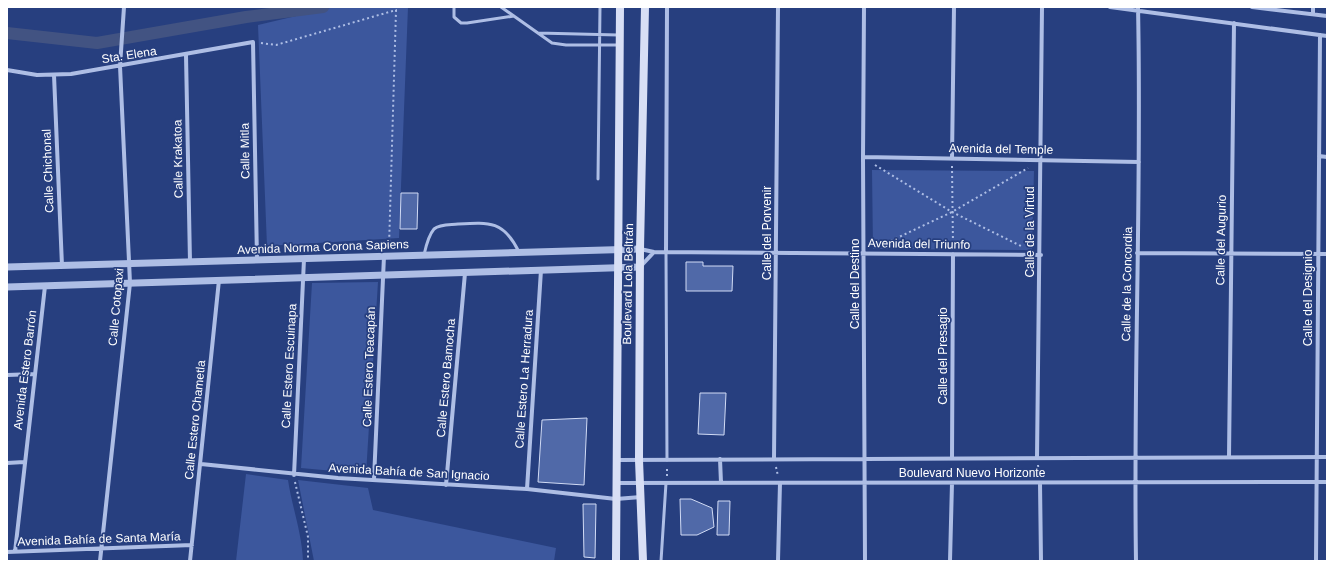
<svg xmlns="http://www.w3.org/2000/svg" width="1334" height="568" font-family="Helvetica,sans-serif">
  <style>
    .green { fill: #3c579d }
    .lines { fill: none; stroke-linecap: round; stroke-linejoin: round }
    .canal { stroke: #425382; stroke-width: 12 }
    .building { fill: #5069a8; stroke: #d1dbf5 }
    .path { stroke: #aebee5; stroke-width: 2; stroke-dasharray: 2 3; stroke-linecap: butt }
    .service { stroke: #aebee5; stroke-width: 3 }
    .minor { stroke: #aebee5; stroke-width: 4 }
    .tertiary { stroke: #aebee5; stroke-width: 7 }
    .secondary { stroke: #d8dff5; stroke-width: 8 }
    .labels { text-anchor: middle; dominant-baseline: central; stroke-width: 3.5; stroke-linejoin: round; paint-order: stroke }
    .street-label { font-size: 12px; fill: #fff; stroke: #273f7f }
  </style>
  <rect width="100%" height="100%" fill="#273f7f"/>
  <!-- green -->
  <path class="green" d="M334,7H408L399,238L267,246L258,25Z
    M872,170L1034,171L1032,250L873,249Z
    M378,282L366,474L301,468L312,283Z
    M246,474L288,480C292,507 302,533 303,561H236Z
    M298,480L368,488L373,510L556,548L554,561H314Z"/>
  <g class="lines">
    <!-- canal -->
    <path class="canal" d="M7,33L97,43L246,17L323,7"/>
  </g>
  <!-- building -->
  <path class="building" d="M401,193H418L417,229H400Z
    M686,262H703V266H733L732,291H686Z
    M700,393H726L724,435L698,434Z
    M587,418L584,485L538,482L542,420Z
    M680,499H691L712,508L714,527L697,535H681Z
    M718,501H730L729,535H717Z
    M583,504H596L595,558L584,557Z"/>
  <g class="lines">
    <!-- path -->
    <path class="path" d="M261,43L276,45L396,10L389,247
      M875,165L952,212L1023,247
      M952,166L953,247
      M882,245L952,212L1028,168
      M1038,465L1039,475
      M776,467L778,476
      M952,475V465
      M667,476V466
      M295,482L308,537V561"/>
    <!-- service -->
    <path class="service" d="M454,7V17L461,23H467L514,16
      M501,7L552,43L566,45H618
      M538,33L618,35
      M598,179L600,7
      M666,252L667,460
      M424,255C426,246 428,236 434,229C440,224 451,225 458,224C490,222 504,221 519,252
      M661,561L666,483"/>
    <!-- minor -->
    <path class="minor" d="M864,7L863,157L865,561
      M1110,7L1327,36
      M1252,7L1327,16
      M1313,14V7
      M186,55L190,262
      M7,70L37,75L71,74L253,42L257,260
      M54,75L62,266
      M1319,156L1327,157
      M863,157L1139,162
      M952,158L954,7
      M640,249L654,252L1041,255
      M666,252L667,7
      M1137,253L1327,254
      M641,266L654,252
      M7,375L35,374
      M1229,457L1234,23
      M952,458L953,254
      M1037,458L1042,7
      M720,459L721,483
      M774,459L778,7
      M617,460L1327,457
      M7,463L24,462
      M201,464L338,478L527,489L616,499L641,497
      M294,475L304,259
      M374,479L384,256
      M616,483L1327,482
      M1040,483L1041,561
      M446,485L465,273
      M527,489L541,270
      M7,552L192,545
      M15,552L45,286
      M100,561L130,283L120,66L124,7
      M190,561L219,280
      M778,561L780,483
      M950,561L952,483
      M1136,561C1133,376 1142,192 1138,7
      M1316,561L1320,35"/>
    <!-- tertiary -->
    <path class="tertiary" d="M7,267L640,249
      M7,287L640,267"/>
    <!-- secondary -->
    <path class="secondary" d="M616,561L620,7
      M643,561L639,460L640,249L645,7"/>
  </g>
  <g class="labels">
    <!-- street labels -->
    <g class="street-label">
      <text transform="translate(129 55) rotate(-9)">Sta. Elena</text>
      <text transform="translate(1001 149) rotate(1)">Avenida del Temple</text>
      <text transform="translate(245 151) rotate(-91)">Calle Mitla</text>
      <text transform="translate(178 159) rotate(-91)">Calle Krakatoa</text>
      <text transform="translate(48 171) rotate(-92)">Calle Chichonal</text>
      <text transform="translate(1030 232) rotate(-90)">Calle de la Virtud</text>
      <text transform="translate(767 233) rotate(-90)">Calle del Porvenir</text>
      <text transform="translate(1221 240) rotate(-89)">Calle del Augurio</text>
      <text transform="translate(919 244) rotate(1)">Avenida del Triunfo</text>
      <text transform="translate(323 247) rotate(-2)">Avenida Norma Corona Sapiens</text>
      <text transform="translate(628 284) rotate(-89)">Boulevard Lola Beltrán</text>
      <text transform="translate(855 284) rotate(-90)">Calle del Destino</text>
      <text transform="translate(1127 284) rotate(-89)">Calle de la Concordia</text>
      <text transform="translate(1308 298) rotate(-90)">Calle del Designio</text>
      <text transform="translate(116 307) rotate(-85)">Calle Cotopaxi</text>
      <text transform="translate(943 356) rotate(-90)">Calle del Presagio</text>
      <text transform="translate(289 366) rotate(-87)">Calle Estero Escuinapa</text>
      <text transform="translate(369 367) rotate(-88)">Calle Estero Teacapán</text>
      <text transform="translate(25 370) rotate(-83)">Avenida Estero Barrón</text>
      <text transform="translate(446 378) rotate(-85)">Calle Estero Bamocha</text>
      <text transform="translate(524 379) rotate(-86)">Calle Estero La Herradura</text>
      <text transform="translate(195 420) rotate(-84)">Calle Estero Chametla</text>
      <text transform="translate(409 472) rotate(3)">Avenida Bahía de San Ignacio</text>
      <text x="972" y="473">Boulevard Nuevo Horizonte</text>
      <text transform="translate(99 539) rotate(-2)">Avenida Bahía de Santa María</text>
    </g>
  </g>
  <!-- border -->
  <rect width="1334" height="568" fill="none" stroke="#ffffff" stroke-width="16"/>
</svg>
